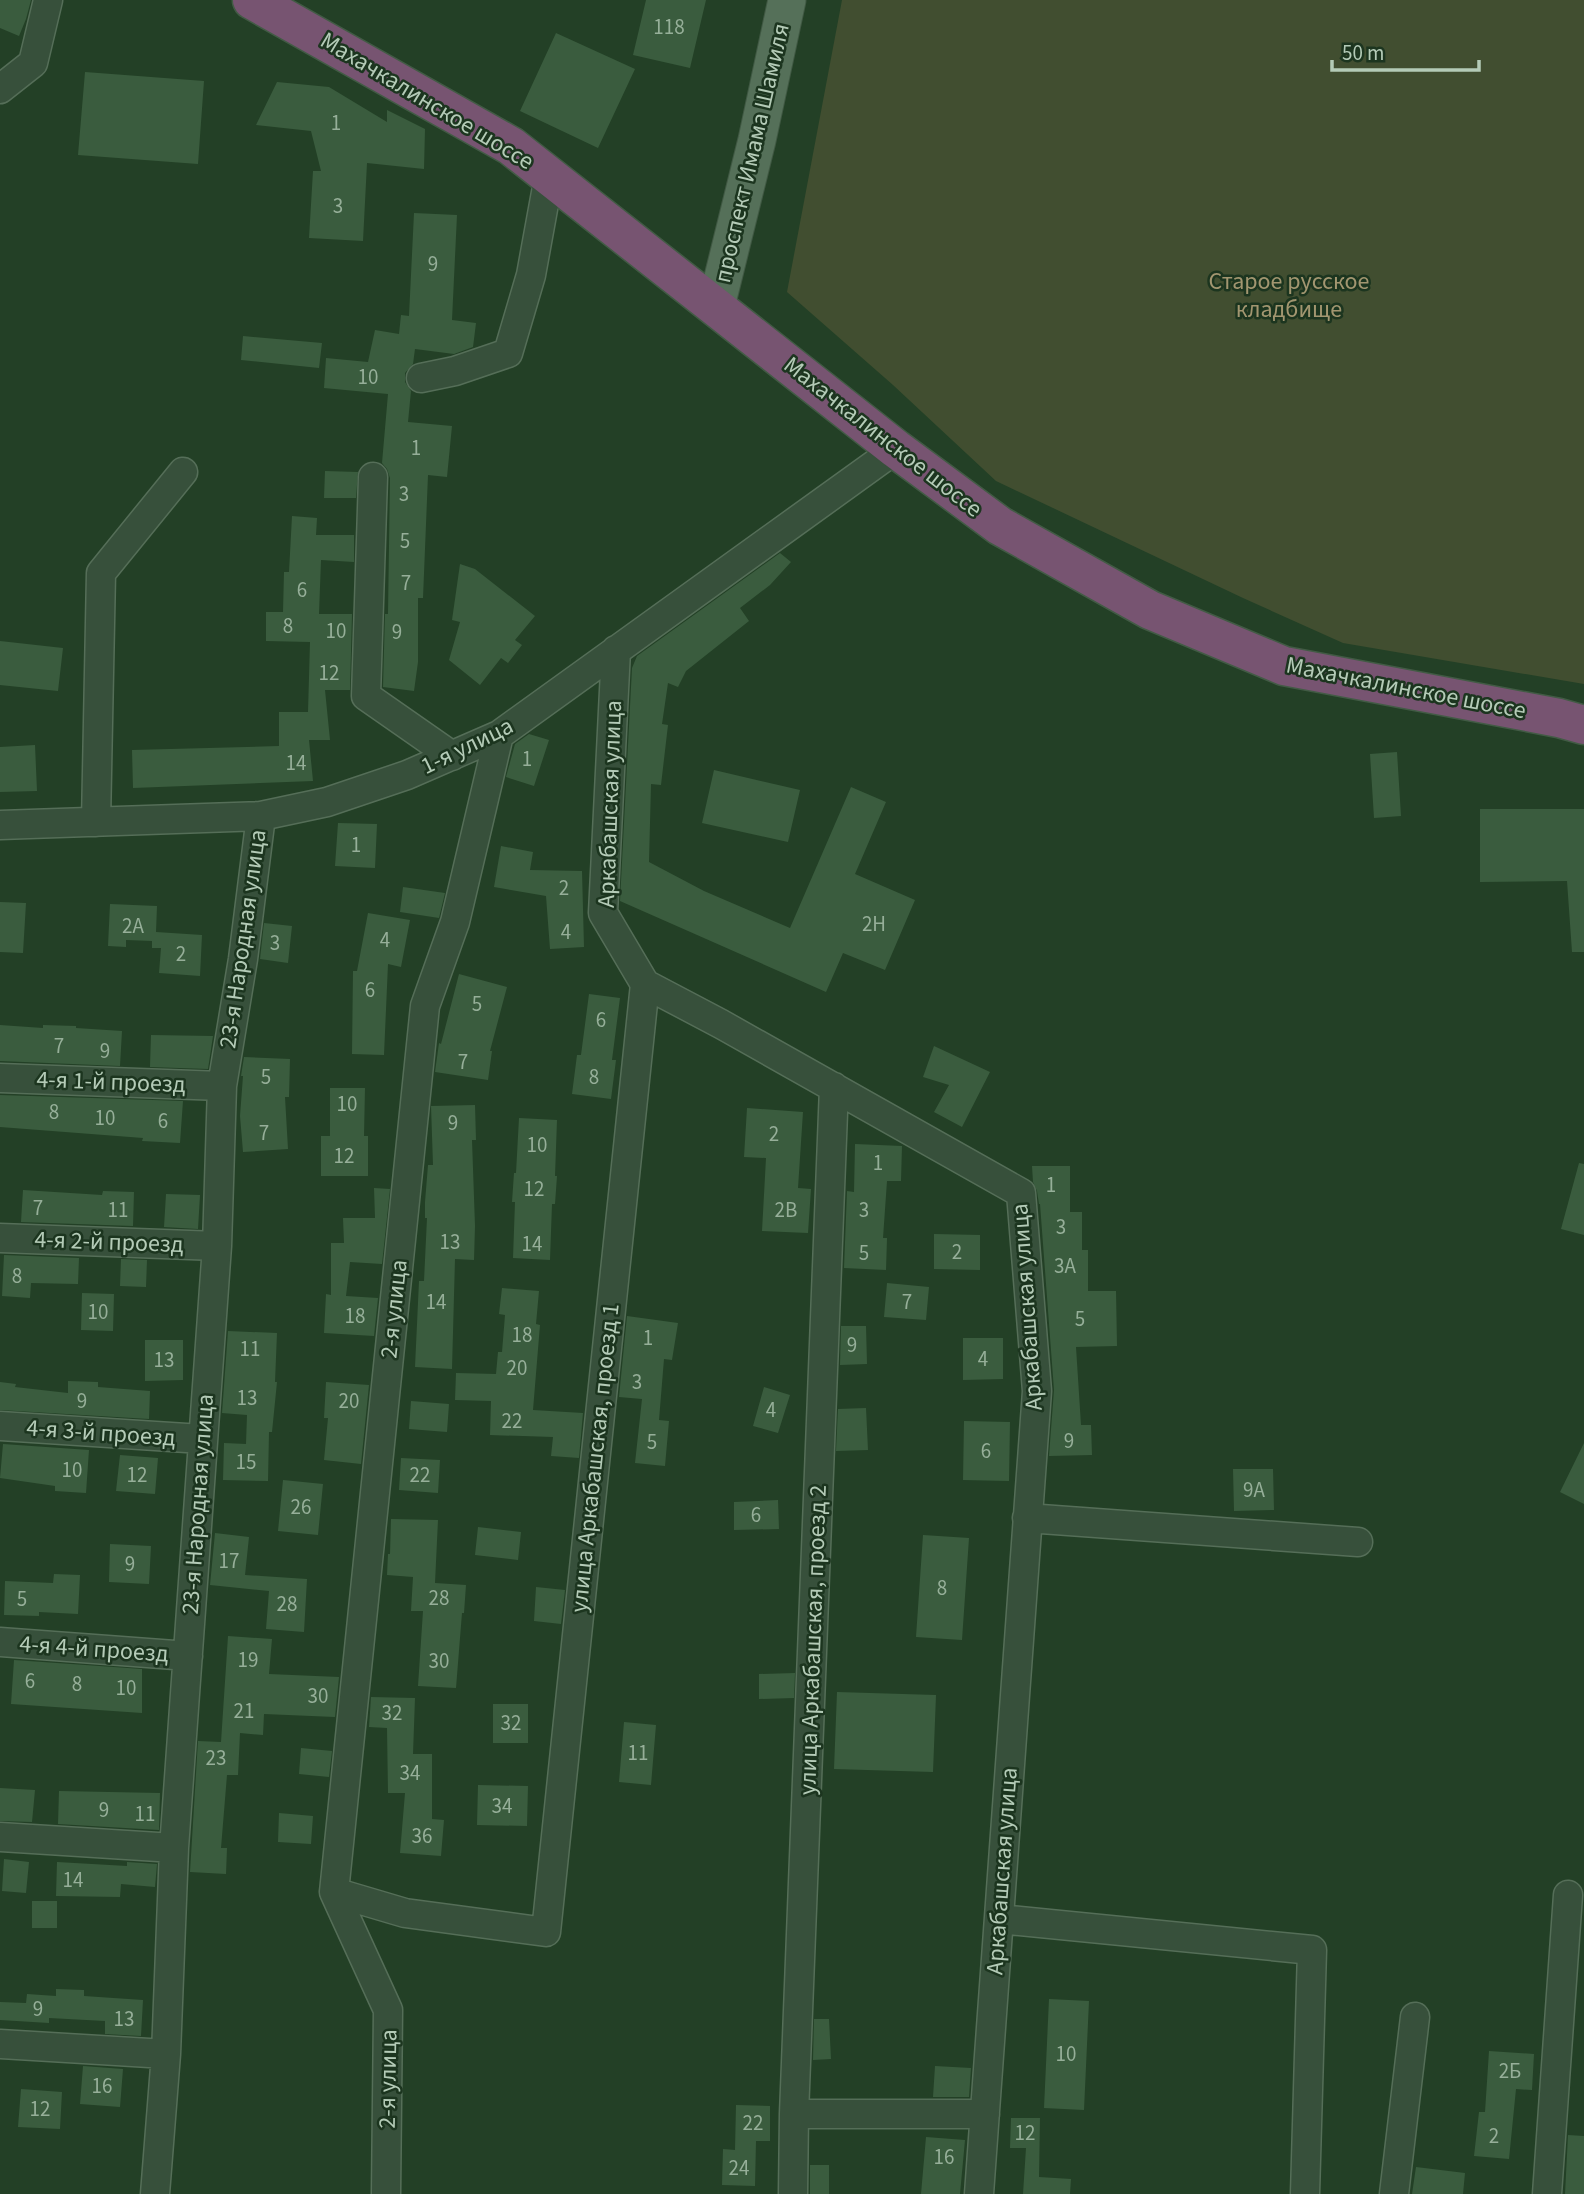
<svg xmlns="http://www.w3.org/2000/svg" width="1584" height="2194" font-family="'Source Sans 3',sans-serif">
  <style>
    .green { fill: #414e30 }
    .building { fill: #3a5c3e }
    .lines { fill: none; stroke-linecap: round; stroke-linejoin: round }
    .minor-casing { stroke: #556e58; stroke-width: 31 }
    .major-casing { stroke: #415944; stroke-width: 39 }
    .highway-casing { stroke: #425b45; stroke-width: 41 }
    .minor { stroke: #37503b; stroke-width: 28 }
    .major { stroke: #557059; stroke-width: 37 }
    .highway { stroke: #775471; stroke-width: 38 }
    .labels { text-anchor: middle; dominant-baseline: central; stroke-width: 5; stroke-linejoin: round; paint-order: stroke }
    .number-label { font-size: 21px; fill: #96af99 }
    .street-label { font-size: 24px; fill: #b4cbb7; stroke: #1c351f }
    .park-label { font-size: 24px; fill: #a29670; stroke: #1c351f }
  </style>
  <rect width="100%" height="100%" fill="#234026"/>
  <!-- green -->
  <path class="green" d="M842,0H1584V684L1343,643L1243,598L996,481L893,385L787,292Z"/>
  <!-- building -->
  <path class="building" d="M0,0H31L26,19L19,36L0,28Z
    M646,0H706L690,68L633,55Z
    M556,33L635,69L598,148L520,111Z
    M85,72L204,81L198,164L78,155Z
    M277,82L329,87L387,122V110L425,129L424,169L367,163L363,241L309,238L313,171H321L311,131L256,125Z
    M414,213L457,215L452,320L476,323L473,347L454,354L415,349L413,364L405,373V382L411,391L408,422L452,426L447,477L428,475L423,598H418V662L414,691L383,687L385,614H388L390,478L387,469L382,463L388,394L324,388L326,358L368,362L375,330L399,334L401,315L409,316Z
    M243,336L322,343L319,368L241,360Z
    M325,471L358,472L356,498H324Z
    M292,516L317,518L316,535H354V562L321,560L319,614H352L350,690H325L330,740H309L313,781L133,788L132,750L279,746V712H308L310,642L266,641V612H283L284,572H289Z
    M780,553L791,562L770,585L740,608L749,621L686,671L678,687L668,683L662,724L668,725L661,785L651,784L649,862L704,891L790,928L851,787L886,802L855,874L915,900L885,970L843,953L826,992L620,901L632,668L637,656Z
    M460,564L475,569L535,616L515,640L522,645L508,663L501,658L480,685L449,660L460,622L452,620Z
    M0,641L63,648L58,691L0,685Z
    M529,734L549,740L534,786L506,777L515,744Z
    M35,745L37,791L0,792V747Z
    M1397,752L1401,816L1374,818L1370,754Z
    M714,770L800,790L788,842L702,823Z
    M1480,809H1584V952H1572L1567,881L1480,882Z
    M338,823L377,824L375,868L335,866Z
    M501,846L533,852L530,870L582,871L584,947L550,949L546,896L494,887Z
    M403,887L445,893L439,918L400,912Z
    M0,902L26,903L23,953L0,952Z
    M110,904L157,906L156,932L202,935L200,976L159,973L161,948H152V941L126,940V947L108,946Z
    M368,913L410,920L401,967L388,964L384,1055L352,1054L353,971H357Z
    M264,923L292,926L288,963L260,959Z
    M459,974L507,987L490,1051H492L488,1080L435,1072L439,1043L441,1044Z
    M589,994L620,998L612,1060H616L611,1099L572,1094L577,1055H581Z
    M0,1025L43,1028V1025L76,1026V1028L122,1031L120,1066L0,1061Z
    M151,1035L213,1036L208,1069L150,1067Z
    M934,1046L990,1072L962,1127L934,1112L949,1085L923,1077Z
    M244,1057L290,1059L289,1097H285L288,1149L243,1152L240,1116L243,1076H241Z
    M330,1088H365L364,1136H368V1176H321V1136H330Z
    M0,1095L183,1101L180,1143L142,1141L143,1138L0,1127Z
    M475,1105L476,1140H472L475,1226L474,1260L455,1259L452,1369L415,1367L419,1281H424L427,1218H425V1202L428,1165H433L431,1106Z
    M747,1108L803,1112L798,1188L811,1189L808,1233L762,1231L766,1158L744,1157Z
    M519,1118L557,1120L555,1176H557L555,1204H552L550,1260L513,1258L515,1202H512L514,1173H516Z
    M855,1144L902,1146L901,1181H887L883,1238H887L886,1270L844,1268L847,1191L854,1192Z
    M1579,1163L1584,1164V1235L1561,1229Z
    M1032,1166H1070V1212H1082V1250H1088V1291H1116L1117,1346L1076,1347L1081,1425H1091L1092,1455L1049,1456L1054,1390L1040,1204H1039L1037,1191L1033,1182Z
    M374,1188L390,1189L382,1264L350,1262L346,1296L378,1298L374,1336L324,1333L326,1294L331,1295V1243H344L343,1218H375Z
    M23,1190L102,1195L103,1191L134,1192L133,1226L21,1222Z
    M166,1194L200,1195L198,1229L164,1227Z
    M934,1234L980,1235V1270L934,1269Z
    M4,1255L79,1258L78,1284L31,1283L30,1298L2,1296Z
    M121,1259L147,1260L146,1287L120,1286Z
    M887,1283L929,1287L926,1320L884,1317Z
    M502,1288L539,1291L536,1324L540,1325L533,1410L583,1413L579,1458L551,1456L553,1437L490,1435L491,1401L455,1400L456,1373L496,1374L498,1352H502L505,1315L499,1314Z
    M82,1293L114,1294L113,1331L81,1330Z
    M627,1316L678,1323L672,1360L664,1359L659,1420L669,1421L665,1466L635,1463L642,1399L619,1397Z
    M841,1326H866L867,1364L840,1365Z
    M228,1331L277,1333L275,1382H277L272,1432H269L268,1481L223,1480L224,1443L246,1444L247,1415L222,1413Z
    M963,1338H1003V1379L963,1380Z
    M145,1340H183V1380L145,1381Z
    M68,1381L98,1382V1387L150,1391L149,1419L0,1410V1382L16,1384L15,1387L68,1393Z
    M326,1382L369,1385L361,1464L324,1460L328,1418H324Z
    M764,1387L790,1395L778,1433L753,1426Z
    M411,1401L449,1404L447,1432L409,1429Z
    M866,1408L868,1450L836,1451L838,1409Z
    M964,1421L1010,1422L1009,1481L963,1480Z
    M1584,1443V1504L1560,1492Z
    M3,1444L89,1450L86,1493L55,1491V1486L0,1478Z
    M120,1455L158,1458L155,1494L116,1491Z
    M401,1458L440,1460L438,1493L399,1490Z
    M1233,1469H1273L1274,1510L1234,1511Z
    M283,1480L323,1484L318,1535L278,1531Z
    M778,1500L779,1529L734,1530V1502Z
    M391,1519L438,1520L435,1583L466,1585L464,1613H462L456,1688L418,1686L423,1611H411L413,1577L387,1575L388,1554H390Z
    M478,1527L521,1532L518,1560L475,1555Z
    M215,1533L249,1537L245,1575L307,1579L304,1632L266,1629L269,1591L210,1585Z
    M923,1535L969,1538L962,1640L916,1637Z
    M110,1544L151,1546L149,1584L109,1582Z
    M54,1574L80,1575L78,1614L39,1612V1616L4,1615L5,1581L53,1583Z
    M536,1587L565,1590L561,1624L534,1621Z
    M228,1636L272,1639L269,1674L339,1677L335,1717L264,1714L263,1735L240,1733L238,1775H227L221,1848H227L226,1874L190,1872L198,1741L221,1742Z
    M14,1660L142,1669V1713L11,1704Z
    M795,1673L794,1698L759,1699V1674Z
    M837,1692L936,1695L933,1772L834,1769Z
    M371,1697L415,1698L413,1754H432V1819L444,1820L441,1856L400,1853L405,1793H388L387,1728L369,1727Z
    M493,1704H528V1743H493Z
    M624,1722L656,1725L651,1785L619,1782Z
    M301,1748L332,1751L329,1777L299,1774Z
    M478,1785L528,1786L527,1826L477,1825Z
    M0,1788L35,1790L32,1822L0,1821Z
    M59,1791L160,1793L159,1830L58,1824Z
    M279,1813L313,1816L311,1844L278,1842Z
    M4,1859L29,1862L26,1893L2,1891Z
    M57,1862L127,1866V1862L157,1864L155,1887L121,1884L120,1897L56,1896Z
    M32,1901H57V1928H32Z
    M56,1989L84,1990V1996L143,2000L141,2036L105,2034V2021L49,2018V2023L0,2020V2002L26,2003L27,1994L56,1996Z
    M1049,1999L1089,2001L1084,2110L1044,2108Z
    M814,2019H829L831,2059L813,2060Z
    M1489,2051L1534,2054L1532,2090L1516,2089L1509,2159L1474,2156L1479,2112H1485Z
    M83,2066L123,2069L120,2107L80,2104Z
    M935,2066L971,2068L969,2097H933Z
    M21,2089L62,2092L60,2129L18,2127Z
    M736,2105L770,2106V2141H756L755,2186L722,2185L723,2149L735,2150Z
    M1011,2118H1040L1039,2177L1071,2179L1070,2194H1023L1026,2148H1010Z
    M1568,2135L1584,2136V2194H1565Z
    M926,2137L965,2140L960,2194H921Z
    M810,2165H829V2194H810Z
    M1416,2167L1465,2173L1463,2194H1412Z"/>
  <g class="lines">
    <!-- minor casing -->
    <g class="minor-casing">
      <path id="minor" d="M0,89L33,63L48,0
        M421,378L455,371L508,353L531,275L549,176
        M373,477L366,696L452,756
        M616,650L603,913L645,984L721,1024L1021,1193L1037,1391L979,2194
        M96,822L101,573L183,472
        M0,825L261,816L327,802L407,775L499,735L896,449
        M0,1078L222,1086
        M0,1238L217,1246
        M0,1426L202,1439
        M1027,1518L1358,1542
        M0,1642L188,1656
        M0,1837L174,1848
        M334,1892L405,1913L546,1932L645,984
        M999,1919L1312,1950L1305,2194
        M0,2044L166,2054
        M794,2114H985
        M155,2194L166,2054L174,1848L217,1246L222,1086L243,959L261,816
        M386,2194L388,2010L334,1892L425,1006L455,922L499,735
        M793,2194L794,2114L834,1087
        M1394,2194L1415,2017
        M1547,2194L1568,1895"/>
    </g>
    <!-- major casing -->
    <g class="major-casing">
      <path id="major" d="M716,306L757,140L787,0"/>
    </g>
    <!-- highway casing -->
    <g class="highway-casing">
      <path id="highway" d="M252,0L511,146L896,449L1000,526L1150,610L1284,666L1559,718L1584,725"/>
    </g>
    <!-- minor -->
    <use href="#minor" class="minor"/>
    <!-- major -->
    <use href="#major" class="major"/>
    <!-- highway -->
    <use href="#highway" class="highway"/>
  </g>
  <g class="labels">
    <!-- number labels -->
    <g class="number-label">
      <text x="669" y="27">118</text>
      <text x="336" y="123">1</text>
      <text x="338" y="206">3</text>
      <text x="433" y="264">9</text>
      <text x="368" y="377">10</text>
      <text x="416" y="448">1</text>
      <text x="404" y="494">3</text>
      <text x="405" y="541">5</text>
      <text x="406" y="583">7</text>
      <text x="302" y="590">6</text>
      <text x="288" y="626">8</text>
      <text x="336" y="631">10</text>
      <text x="397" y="632">9</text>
      <text x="329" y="673">12</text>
      <text x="527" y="759">1</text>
      <text x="296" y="763">14</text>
      <text x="356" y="845">1</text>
      <text x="564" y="888">2</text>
      <text x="874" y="924">2Н</text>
      <text x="133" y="926">2А</text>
      <text x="566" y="932">4</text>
      <text x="385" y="940">4</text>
      <text x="275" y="943">3</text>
      <text x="181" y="954">2</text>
      <text x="370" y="990">6</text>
      <text x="477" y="1004">5</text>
      <text x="601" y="1020">6</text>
      <text x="59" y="1046">7</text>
      <text x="105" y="1051">9</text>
      <text x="463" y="1062">7</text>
      <text x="266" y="1077">5</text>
      <text x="594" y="1077">8</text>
      <text x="347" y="1104">10</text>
      <text x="54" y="1112">8</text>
      <text x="105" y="1118">10</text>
      <text x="163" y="1121">6</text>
      <text x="453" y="1123">9</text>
      <text x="264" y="1133">7</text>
      <text x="774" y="1134">2</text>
      <text x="537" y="1145">10</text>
      <text x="344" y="1156">12</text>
      <text x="878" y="1163">1</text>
      <text x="1051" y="1185">1</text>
      <text x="534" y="1189">12</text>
      <text x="38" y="1208">7</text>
      <text x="118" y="1210">11</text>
      <text x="786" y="1210">2В</text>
      <text x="864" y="1210">3</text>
      <text x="1061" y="1227">3</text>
      <text x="450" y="1242">13</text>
      <text x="532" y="1244">14</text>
      <text x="957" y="1252">2</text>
      <text x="864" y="1253">5</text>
      <text x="1065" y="1266">3А</text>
      <text x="17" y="1276">8</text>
      <text x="436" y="1302">14</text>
      <text x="907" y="1302">7</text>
      <text x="98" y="1312">10</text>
      <text x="355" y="1316">18</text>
      <text x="1080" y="1319">5</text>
      <text x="522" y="1335">18</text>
      <text x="648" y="1338">1</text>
      <text x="852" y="1345">9</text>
      <text x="250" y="1349">11</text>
      <text x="983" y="1359">4</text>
      <text x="164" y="1360">13</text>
      <text x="517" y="1368">20</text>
      <text x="637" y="1382">3</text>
      <text x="247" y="1398">13</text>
      <text x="82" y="1401">9</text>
      <text x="349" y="1401">20</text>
      <text x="771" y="1410">4</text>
      <text x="512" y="1421">22</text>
      <text x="1069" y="1441">9</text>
      <text x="652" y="1442">5</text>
      <text x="986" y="1451">6</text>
      <text x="246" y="1462">15</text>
      <text x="72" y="1470">10</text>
      <text x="137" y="1475">12</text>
      <text x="420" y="1475">22</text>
      <text x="1254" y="1490">9А</text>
      <text x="301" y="1507">26</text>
      <text x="756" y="1515">6</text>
      <text x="229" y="1561">17</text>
      <text x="130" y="1564">9</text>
      <text x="942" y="1588">8</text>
      <text x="439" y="1598">28</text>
      <text x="22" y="1599">5</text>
      <text x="287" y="1604">28</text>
      <text x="248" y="1660">19</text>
      <text x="439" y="1661">30</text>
      <text x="30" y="1681">6</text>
      <text x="77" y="1684">8</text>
      <text x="126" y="1688">10</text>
      <text x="318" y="1696">30</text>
      <text x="244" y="1711">21</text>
      <text x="392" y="1713">32</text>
      <text x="511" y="1723">32</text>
      <text x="638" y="1753">11</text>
      <text x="216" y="1758">23</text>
      <text x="410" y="1773">34</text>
      <text x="502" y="1806">34</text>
      <text x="104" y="1810">9</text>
      <text x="145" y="1814">11</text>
      <text x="422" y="1836">36</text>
      <text x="73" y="1880">14</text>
      <text x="38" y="2009">9</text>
      <text x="124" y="2019">13</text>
      <text x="1066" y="2054">10</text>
      <text x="1510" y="2071">2Б</text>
      <text x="102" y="2086">16</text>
      <text x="40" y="2109">12</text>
      <text x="753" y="2123">22</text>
      <text x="1025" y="2133">12</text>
      <text x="1494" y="2136">2</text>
      <text x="944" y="2157">16</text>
      <text x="739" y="2168">24</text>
    </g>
    <!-- street labels -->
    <g class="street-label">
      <text transform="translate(427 101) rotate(31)">Махачкалинское шоссе</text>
      <text transform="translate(752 153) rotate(-77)">проспект Имама Шамиля</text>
      <text transform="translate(883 437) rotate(38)">Махачкалинское шоссе</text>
      <text transform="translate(1406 688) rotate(11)">Махачкалинское шоссе</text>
      <text transform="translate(467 746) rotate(-26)">1-я улица</text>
      <text transform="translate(610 804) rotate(-88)">Аркабашская улица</text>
      <text transform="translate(243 939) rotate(-82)">23-я Народная улица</text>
      <text transform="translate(111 1082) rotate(2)">4-я 1-й проезд</text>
      <text transform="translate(109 1242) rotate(2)">4-я 2-й проезд</text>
      <text transform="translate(1027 1307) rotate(-94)">Аркабашская улица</text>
      <text transform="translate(394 1309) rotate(-84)">2-я улица</text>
      <text transform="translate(101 1433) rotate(4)">4-я 3-й проезд</text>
      <text transform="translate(595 1458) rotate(-84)">улица Аркабашская, проезд 1</text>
      <text transform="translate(198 1504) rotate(-86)">23-я Народная улица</text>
      <text transform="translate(813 1640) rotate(-88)">улица Аркабашская, проезд 2</text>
      <text transform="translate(94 1649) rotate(4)">4-я 4-й проезд</text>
      <text transform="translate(1002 1871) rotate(-86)">Аркабашская улица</text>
      <text transform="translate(388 2079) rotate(-89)">2-я улица</text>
    </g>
    <!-- park labels -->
    <g class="park-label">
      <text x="1289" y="281">Старое русское<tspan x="1289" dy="28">кладбище</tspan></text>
    </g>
  </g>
  <!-- scale -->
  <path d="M1332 60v10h147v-10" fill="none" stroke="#b4cbb7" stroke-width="3.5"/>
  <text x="1342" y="60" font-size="21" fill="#b4cbb7" stroke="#1c351f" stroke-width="5" paint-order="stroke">50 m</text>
</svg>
